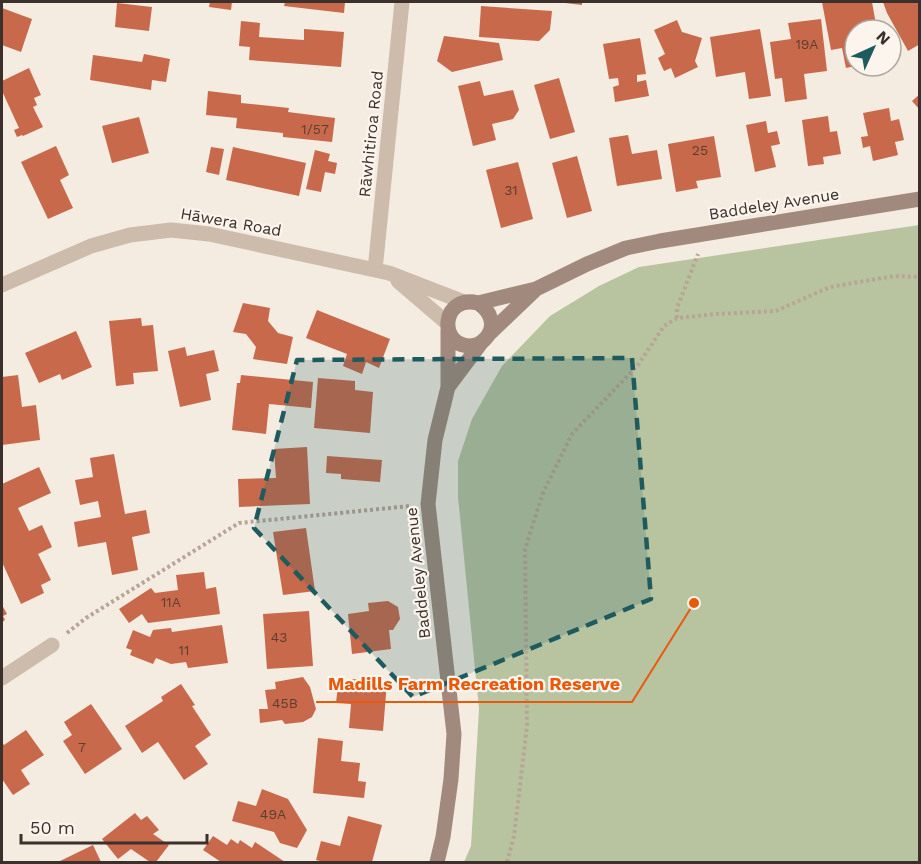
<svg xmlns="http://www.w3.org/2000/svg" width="921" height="864" font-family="'Work Sans',sans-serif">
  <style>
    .green { fill: #b8c4a0 }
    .building { fill: #c8694b }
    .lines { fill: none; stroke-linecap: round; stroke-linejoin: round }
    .path { stroke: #b9a596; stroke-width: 4; stroke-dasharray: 3 3; stroke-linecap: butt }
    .street { stroke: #cdbbac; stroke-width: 15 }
    .secondary { stroke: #a18a7d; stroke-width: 15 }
    .marked { fill: #1f5a5e; fill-opacity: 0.2; stroke: #1f5a5e; stroke-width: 4.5; stroke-dasharray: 12 8; stroke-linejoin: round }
    .labels { text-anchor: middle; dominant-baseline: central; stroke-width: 4.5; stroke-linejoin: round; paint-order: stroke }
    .number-label { font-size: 14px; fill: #5e3e33 }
    .street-label { font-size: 16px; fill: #3b302b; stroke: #fbf5ee }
    .leader { fill: none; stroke: #e8590c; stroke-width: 2 }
    .callout-dot { fill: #e8590c; stroke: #fbf5ee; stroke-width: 2 }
    .callout-label { font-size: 18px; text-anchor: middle; font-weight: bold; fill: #e8590c; stroke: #fbf5ee; stroke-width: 4.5; stroke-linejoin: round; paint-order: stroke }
  </style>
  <rect width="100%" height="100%" fill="#f4ebe1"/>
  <!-- green -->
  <path class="green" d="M919,225V862H464L471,846L479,709L458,497V461L472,419L502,366L550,316L599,286L639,267Z"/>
  <!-- building -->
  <path class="building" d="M210,2H232L231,10L209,7Z
    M285,2H345L344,13L284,6Z
    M565,2H582V5L565,3Z
    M822,2H872L877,30H855V66L846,68L842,48L831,50Z
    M883,2H918L920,4V44L908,51L887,13Z
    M117,3L152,7L149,31L115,27Z
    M481,6L552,11L550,30L539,41L479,37Z
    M2,8L32,19L21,52L2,45Z
    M821,19L827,71L804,74L807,99L785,102L782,78L775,79L770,42L791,39L788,23Z
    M677,20L682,32L702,38L695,61L698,67L675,78L671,68L664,71L658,58L665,54L654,30Z
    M241,21L260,23L259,37L304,40V29L344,32L341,67L249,60L250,47L239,46Z
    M760,29L771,96L749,99L745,72L716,77L710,37Z
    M444,36L499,43L503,60L452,72L437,61Z
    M640,38L646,74L637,75V82L646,80L649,96L615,102L613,87L619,85L618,78L609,79L603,44Z
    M144,54L170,59L166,82L152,80L151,90L90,80L93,55L142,62Z
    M29,68L41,95L34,98L37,105L33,107L43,127L23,136L22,135L17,137L14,130L19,128L2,91V81Z
    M559,78L575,132L550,139L534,85Z
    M480,81L484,96L513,90L519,110L513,119L492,124L496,140L473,146L458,86Z
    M208,91L241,95V103L289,108L288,112L335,118L332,142L283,137V133L236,128L237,118L206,115Z
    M920,94V110L912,101Z
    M889,108L891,121L899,119L904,140L895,142L898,155L873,161L870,146L863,148L861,137L868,136L863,113Z
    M828,116L830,132L837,131L841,154L823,157L824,164L808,166L802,120Z
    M139,117L149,153L112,163L102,126Z
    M766,121L768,133L777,131L780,144L771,146L776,167L755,172L746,125Z
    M628,135L632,154L657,150L662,179L617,186L609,138Z
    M714,136L721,177L696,181L698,188L676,192L668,144Z
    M56,146L69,175L60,180L73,208L48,219L21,162Z
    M211,147L224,149L219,175L206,172Z
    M233,147L306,163L299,196L226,180Z
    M315,150L330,154L328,161L337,163L335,174L325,172L321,192L306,189Z
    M577,156L592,211L567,218L552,163Z
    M518,162L533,219L501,228L486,170Z
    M243,303L270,308L268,321L278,333L293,337L287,364L253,359L256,347L246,334L233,332Z
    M317,310L390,339L379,368L366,362L362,374L343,366L347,354L306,338Z
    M141,318L142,326L153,325L158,371L133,373L134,384L116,386L109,321Z
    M76,331L92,367L62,380L60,374L39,383L25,353Z
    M185,347L187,356L214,350L219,371L206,374L211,400L180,407L168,351Z
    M18,375L22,407L36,405L40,440L2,445V409H3L2,377Z
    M241,375L313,382L311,408L269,404L266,434L232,430L237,383H240Z
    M318,378L355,381V390L373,392L370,433L314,428Z
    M307,447L310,504L239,507L238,479L276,478L274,449Z
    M114,454L125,514L146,510L150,533L132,537L138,570L112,575L106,542L78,547L74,522L101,517L98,501L80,505L75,480L93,477L90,458Z
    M327,456L382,460L380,482L341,479V474L326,473Z
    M39,467L51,493L18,508L29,531L42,525L52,547L38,554L51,580L41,585L44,593L21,604L2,562V484Z
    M306,528L315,591L283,595L273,532Z
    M204,572L206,589L216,587L220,614L148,623L142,614L129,623L119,609L151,588L155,593L178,590L176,575Z
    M388,601L398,607L400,619L393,630H389L391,649L352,654L348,614L369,611L368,603Z
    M2,605L7,614L3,616L5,620L2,622Z
    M309,611L313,666L267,669L263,614Z
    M222,625L228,663L188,668L186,662L171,664L156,658L153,664L130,655L132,650L126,648L133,630L150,637L153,630L171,628L172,632Z
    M303,677L310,687L316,709L312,717L303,722L285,724L282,720L260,723L259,709H268L265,690L276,689L275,682Z
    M352,679L387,682L383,731L349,728L351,704L336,703L338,685L352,686Z
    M181,684L195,705L192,706L211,735L195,746L208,764L184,780L158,742L142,753L125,726L163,701L161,697Z
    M91,704L122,749L85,774L63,741L72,735L64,722Z
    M26,730L44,755L21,770L30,784L13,795L2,779V742L4,745Z
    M318,738L343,741L341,761L360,763L358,781L366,782L364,798L313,793Z
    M262,789L288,799L307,830L297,848L280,843L274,832L232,821L238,801L256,806Z
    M135,813L141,820L147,816L159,830L153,834L169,845L156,862H150L131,849L118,859L102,839Z
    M348,816L382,825L372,862H324L316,860L321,841L340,846Z
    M213,836L227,845L231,839L238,844L240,840L252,848L255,842L285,862H221L203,850Z
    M93,845L101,862H58Z"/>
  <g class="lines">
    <!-- path -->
    <path class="path" d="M677,318V308L698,254
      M67,633L86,618L239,523L410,506
      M507,862L514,836L527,726L525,549L543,493L572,434L638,365L664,326L677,318L716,314L776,311L830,287L894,276L920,277"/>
    <!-- street -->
    <path class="street" d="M375,270L402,2
      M398,281L447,323
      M2,285L91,246L130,235L171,230L209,234L389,273L464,302
      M2,678L52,645"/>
    <!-- secondary -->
    <path class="secondary" d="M478,303C491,311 497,327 485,339C481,344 474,346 468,346C437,343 443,294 478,303L536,289L587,264L626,248L660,241L920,199
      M490,333L534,291
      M448,387L481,343
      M437,862L443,837L451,779L454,734L428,504L435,440L448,387V330"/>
  </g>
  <!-- marked area -->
  <path class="marked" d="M632,358L651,599L413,697L254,528L297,360Z"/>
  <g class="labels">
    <!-- number labels -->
    <g class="number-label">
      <text x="807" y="44">19A</text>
      <text x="315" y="129">1/57</text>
      <text x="700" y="150">25</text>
      <text x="511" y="190">31</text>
      <text x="171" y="602">11A</text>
      <text x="279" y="637">43</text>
      <text x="184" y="650">11</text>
      <text x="285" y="703">45B</text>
      <text x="82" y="747">7</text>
      <text x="273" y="814">49A</text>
    </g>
    <!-- street labels -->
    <g class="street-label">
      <text transform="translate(371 134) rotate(-84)">Rāwhitiroa Road</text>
      <text transform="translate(774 204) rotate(-9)">Baddeley Avenue</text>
      <text transform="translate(231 222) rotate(10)">Hāwera Road</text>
      <text transform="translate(418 573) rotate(-96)">Baddeley Avenue</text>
    </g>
  </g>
  <!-- callouts -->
  <path class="leader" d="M694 603L632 702H316"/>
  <circle class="callout-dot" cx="694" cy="603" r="6"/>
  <g class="callout-label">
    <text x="474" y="690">Madills Farm Recreation Reserve</text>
  </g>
  <!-- border -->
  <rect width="921" height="864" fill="none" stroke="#3b302b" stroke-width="6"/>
  <!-- north arrow -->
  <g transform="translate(873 48) rotate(45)"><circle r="28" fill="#fbf5ee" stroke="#aea6a0" stroke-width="1.5"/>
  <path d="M0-4.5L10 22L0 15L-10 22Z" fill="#1f5a5e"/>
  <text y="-9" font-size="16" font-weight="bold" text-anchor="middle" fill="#3b302b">N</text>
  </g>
  <!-- scale -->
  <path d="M21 834v9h186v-9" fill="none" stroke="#3b302b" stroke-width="3"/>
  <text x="30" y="834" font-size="18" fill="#3b302b" stroke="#fbf5ee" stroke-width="4.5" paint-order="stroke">50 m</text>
</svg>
